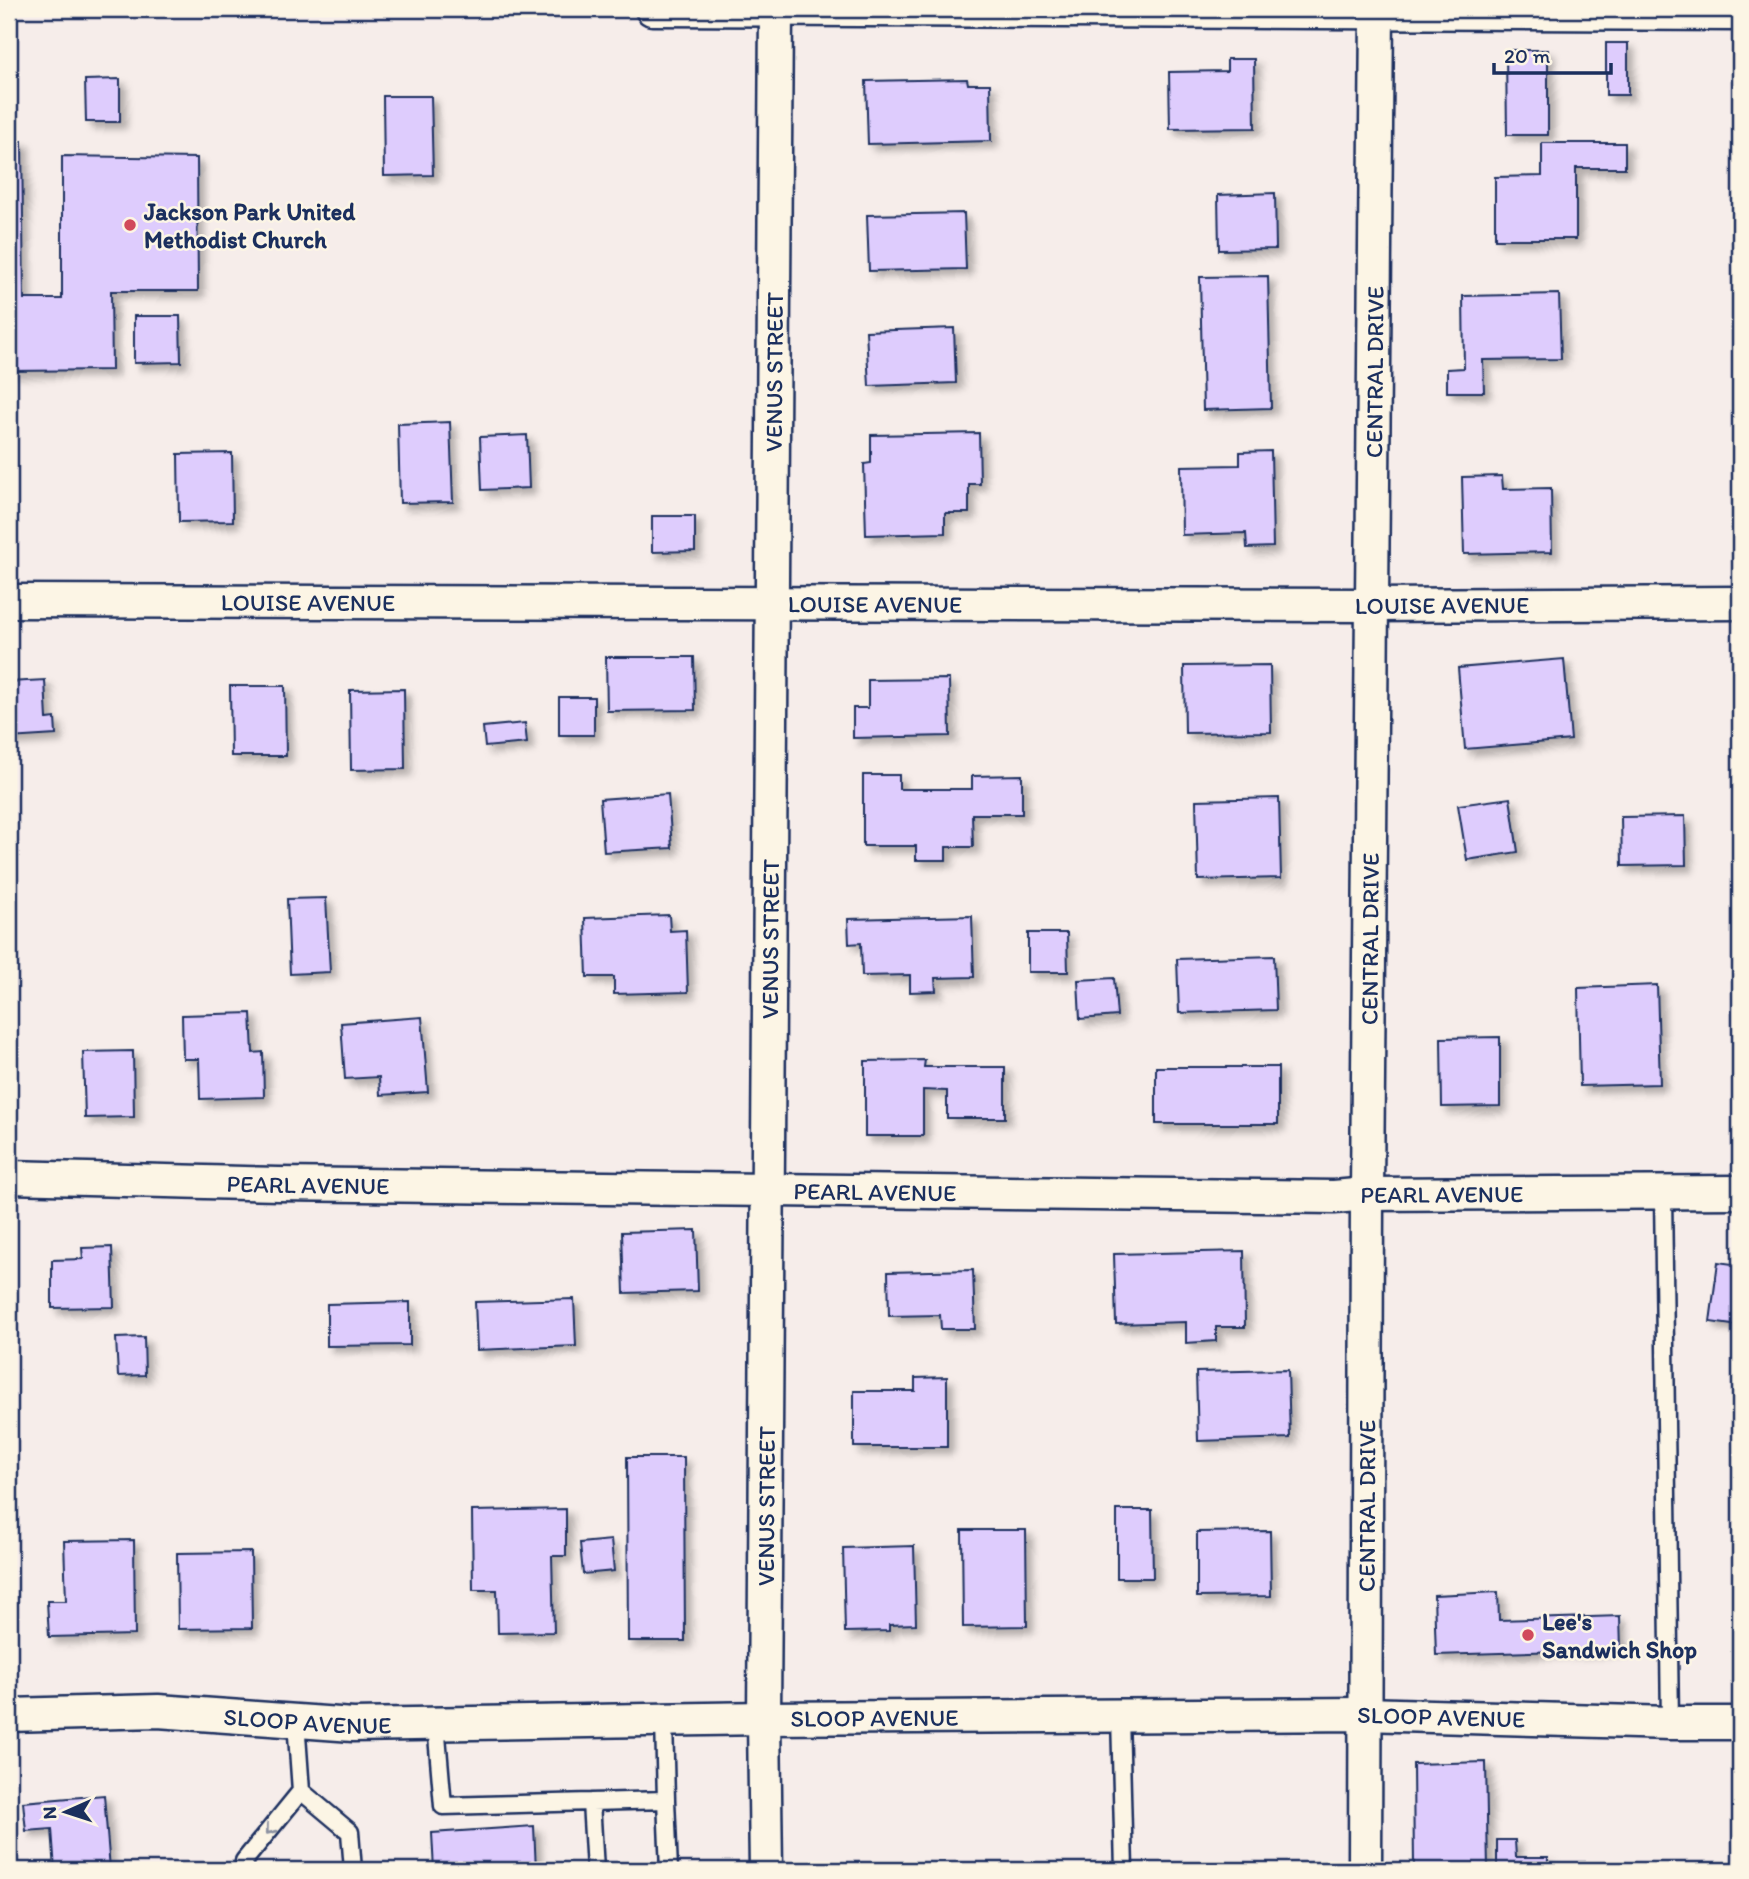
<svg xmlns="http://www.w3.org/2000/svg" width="1749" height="1879" font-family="Itim,sans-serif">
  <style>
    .building { fill: #deccfd; stroke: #1b2f5e; stroke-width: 2; filter: url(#shadow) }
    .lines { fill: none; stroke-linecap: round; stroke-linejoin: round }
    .lane-casing { stroke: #1b2f5e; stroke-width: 21 }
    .street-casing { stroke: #1b2f5e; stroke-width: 37 }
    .lane { stroke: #fcf5e5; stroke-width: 16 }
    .street { stroke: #fcf5e5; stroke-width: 32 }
    .oneway { stroke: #8c92a2 }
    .poi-dot { fill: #d1495b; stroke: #fcf5e5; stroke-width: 2.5 }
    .labels { text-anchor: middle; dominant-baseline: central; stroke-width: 5; stroke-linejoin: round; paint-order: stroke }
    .poi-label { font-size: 24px; font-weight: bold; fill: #1b2f5e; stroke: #fcf5e5; text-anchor: start }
    .street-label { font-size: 24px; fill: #1b2f5e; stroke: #fcf5e5 }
  </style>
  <defs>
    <filter id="shadow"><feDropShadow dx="6" dy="6" stdDeviation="3.5" flood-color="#0004"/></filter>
  </defs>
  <rect width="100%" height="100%" fill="#f6edea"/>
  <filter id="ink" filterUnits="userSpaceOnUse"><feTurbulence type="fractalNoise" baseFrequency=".0143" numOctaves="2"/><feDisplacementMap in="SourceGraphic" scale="14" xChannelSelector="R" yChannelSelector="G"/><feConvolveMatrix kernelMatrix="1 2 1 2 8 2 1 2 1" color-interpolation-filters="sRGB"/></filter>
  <g filter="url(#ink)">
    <!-- building -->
    <path class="building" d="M1606,43H1628V95H1606Z
      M1506,50H1548V135H1507Z
      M1227,59H1254L1255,128L1170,129L1169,72L1227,71Z
      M120,79V122H86L85,80Z
      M967,79L968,84H990L991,141L868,144L866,81Z
      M383,96H431L433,175L384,176Z
      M9,141H22L24,299H62V156L197,158L198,291H111L112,370L9,371Z
      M1542,143H1625V168H1576V239H1495V177L1542,176Z
      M1275,193L1276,249L1219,250L1218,195Z
      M964,213L966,269L869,271L867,215Z
      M1268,276L1271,408L1203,410L1200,277Z
      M1559,294L1561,359L1483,360L1484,392H1447V369L1464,368L1463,296Z
      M134,316H180L181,362L134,363Z
      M954,328L956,383L869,386L866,331Z
      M450,422L453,502L400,503L398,424Z
      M979,433L980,484H969V513H945V533L866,535L864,464L871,463V435Z
      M527,435L529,488L482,490L480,437Z
      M1271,451L1273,547L1247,548L1246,533L1182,535L1181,466L1240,465V452Z
      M232,453L233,521L179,522L178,454Z
      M1502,476L1503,489L1551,488L1552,552L1464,554L1462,477Z
      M652,516H695V551L652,552Z
      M606,657H694L695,710L607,711Z
      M1564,659L1571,740L1465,749L1458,668Z
      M1270,665L1271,732L1185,733L1184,666Z
      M949,679L950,736L853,738V708H868V680Z
      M45,680L47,719L55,718L56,735L9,738V682Z
      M230,686H285L286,756H231Z
      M404,689L405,769L351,770L350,690Z
      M559,697H594V735H559Z
      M525,723L527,743L485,747L483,727Z
      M863,775H899V789H972V776L1022,775V814H972L973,847H946V860H916V846H863Z
      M668,794L672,848L604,852L600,799Z
      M1279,798L1281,878L1198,880L1196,800Z
      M1510,798L1518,852L1467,860L1458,805Z
      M1685,816L1686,865L1622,866L1621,817Z
      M326,898L330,972L290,974L287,899Z
      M669,915L670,931L686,930L688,992L614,994V977H587L585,918Z
      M972,916L974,977L935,978L936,991L910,992V975L862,976L861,943L849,944L848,919Z
      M1028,933H1067L1068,972H1028Z
      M1274,956L1276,1010L1179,1013L1177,959Z
      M1114,978L1117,1016L1080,1019L1078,980Z
      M1657,985L1660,1084L1580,1086L1578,988Z
      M251,1013L253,1053L263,1052L264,1097L200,1099L199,1059H183L182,1015Z
      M422,1017L428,1092L380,1095L379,1077L345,1079L341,1023Z
      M1500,1037V1106L1442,1107L1441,1038Z
      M133,1051L134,1117L85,1118L83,1052Z
      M925,1060L924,1067H1005V1118H947V1091L923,1090V1136H865V1061Z
      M1156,1067H1278V1124H1156Z
      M696,1230L698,1291L624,1293L622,1232Z
      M112,1247L114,1307L52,1308V1260L83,1259L82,1248Z
      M1244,1251L1245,1327H1216V1341L1186,1343V1322L1116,1324L1114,1254Z
      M1718,1262L1740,1265V1326L1710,1322Z
      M973,1270L975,1329H941L940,1315L889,1316L888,1272Z
      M574,1299L576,1346L477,1350L475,1302Z
      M410,1302V1345L327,1346V1304Z
      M144,1337L145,1375L118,1376L116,1338Z
      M1288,1370L1290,1438L1198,1441L1196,1372Z
      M947,1377V1447H854V1391H915V1378Z
      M627,1457H684L685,1641H628Z
      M566,1509V1556H552L554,1632L498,1633L497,1590H473L472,1511Z
      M1117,1510H1152L1153,1578H1117Z
      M962,1530H1026L1027,1626L963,1627Z
      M1270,1531L1271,1596L1197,1597V1532Z
      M134,1540L135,1635L49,1637L47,1601H66L64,1541Z
      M611,1540L614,1571L583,1574L580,1543Z
      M914,1546L916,1624L889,1625V1631L845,1632L843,1548Z
      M251,1552L252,1628L178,1629L177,1553Z
      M1498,1592L1499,1620L1620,1616L1621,1649L1436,1655L1434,1595Z
      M1486,1762L1488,1870H1453V1867H1414L1413,1764Z
      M104,1795L110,1869L122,1867V1870H55L52,1829L26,1831L23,1802Z
      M534,1826L536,1870H434L432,1833Z
      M1497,1840H1515L1516,1857H1548V1870H1497Z"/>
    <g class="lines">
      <!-- lane casing -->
      <g class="lane-casing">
        <path id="lane" d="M1663,1194L1670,1723
          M1120,1716L1124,1870
          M664,1720L666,1800
          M296,1721L301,1791L350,1832L353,1870
          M436,1724L443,1806L591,1802
          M244,1870V1861L301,1791
          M595,1870L591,1802L666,1800L669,1870"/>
      </g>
      <!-- street casing -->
      <g class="street-casing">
        <g id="street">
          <path d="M652,9L1740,14"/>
          <path id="s1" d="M9,601L1372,605L1740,603"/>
          <path id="s2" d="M9,1177L279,1184L1334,1197L1367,1194L1740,1192"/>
          <path id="s3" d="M9,1715L158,1711L353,1725L764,1718L1364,1714L1670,1723H1740"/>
          <path id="s4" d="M766,1870L764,1718L776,9"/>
          <path id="s5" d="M1365,1870L1367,1194L1377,9"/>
        </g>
      </g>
      <!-- lane -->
      <use href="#lane" class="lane"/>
      <!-- street -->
      <use href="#street" class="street"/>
    </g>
    <!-- one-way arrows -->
    <defs><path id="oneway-chevron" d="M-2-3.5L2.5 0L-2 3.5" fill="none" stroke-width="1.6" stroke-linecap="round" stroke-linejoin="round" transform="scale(1.75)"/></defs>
    <use class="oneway" href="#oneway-chevron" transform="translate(270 1830) rotate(129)"/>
  </g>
  <!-- markers -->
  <g class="poi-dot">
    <circle cx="130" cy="225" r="7"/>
    <circle cx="1528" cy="1635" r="7"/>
  </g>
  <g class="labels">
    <!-- poi labels -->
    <g class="poi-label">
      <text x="144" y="211">Jackson Park United<tspan x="144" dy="28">Methodist Church</tspan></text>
      <text x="1542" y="1621">Lee's<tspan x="1542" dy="28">Sandwich Shop</tspan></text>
    </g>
    <!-- street labels -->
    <g class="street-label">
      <text stroke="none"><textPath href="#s4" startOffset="1498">VENUS STREET</textPath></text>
      <text stroke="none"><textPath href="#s5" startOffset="1498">CENTRAL DRIVE</textPath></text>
      <text stroke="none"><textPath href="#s1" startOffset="299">LOUISE AVENUE</textPath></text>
      <text stroke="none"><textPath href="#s1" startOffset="866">LOUISE AVENUE</textPath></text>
      <text stroke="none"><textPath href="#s1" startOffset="1433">LOUISE AVENUE</textPath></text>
      <text stroke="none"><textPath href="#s5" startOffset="931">CENTRAL DRIVE</textPath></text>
      <text stroke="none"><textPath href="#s4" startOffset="931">VENUS STREET</textPath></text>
      <text stroke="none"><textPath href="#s2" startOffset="299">PEARL AVENUE</textPath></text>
      <text stroke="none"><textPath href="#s2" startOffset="866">PEARL AVENUE</textPath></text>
      <text stroke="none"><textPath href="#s2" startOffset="1433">PEARL AVENUE</textPath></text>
      <text stroke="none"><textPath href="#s4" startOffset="364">VENUS STREET</textPath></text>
      <text stroke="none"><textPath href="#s5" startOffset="364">CENTRAL DRIVE</textPath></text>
      <text stroke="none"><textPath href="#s3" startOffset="866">SLOOP AVENUE</textPath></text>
      <text stroke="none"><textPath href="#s3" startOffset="1433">SLOOP AVENUE</textPath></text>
      <text stroke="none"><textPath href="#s3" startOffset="299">SLOOP AVENUE</textPath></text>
    </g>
  </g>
  <!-- margin -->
  <rect width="1749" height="1879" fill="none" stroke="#fcf5e5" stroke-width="35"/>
  <rect x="18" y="18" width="1714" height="1844" fill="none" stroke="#1b2f5e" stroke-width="2.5" filter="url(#ink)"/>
  <!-- north arrow -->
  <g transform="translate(66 1812) rotate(267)" stroke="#fcf5e5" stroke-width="5" paint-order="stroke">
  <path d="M0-5L12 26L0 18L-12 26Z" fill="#1b2f5e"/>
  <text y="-10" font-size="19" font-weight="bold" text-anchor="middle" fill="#1b2f5e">N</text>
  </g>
  <!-- scale -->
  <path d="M1494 63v10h117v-10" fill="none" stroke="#1b2f5e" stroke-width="3.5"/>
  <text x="1504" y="63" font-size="21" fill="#1b2f5e" stroke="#fcf5e5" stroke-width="5" paint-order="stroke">20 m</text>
</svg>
